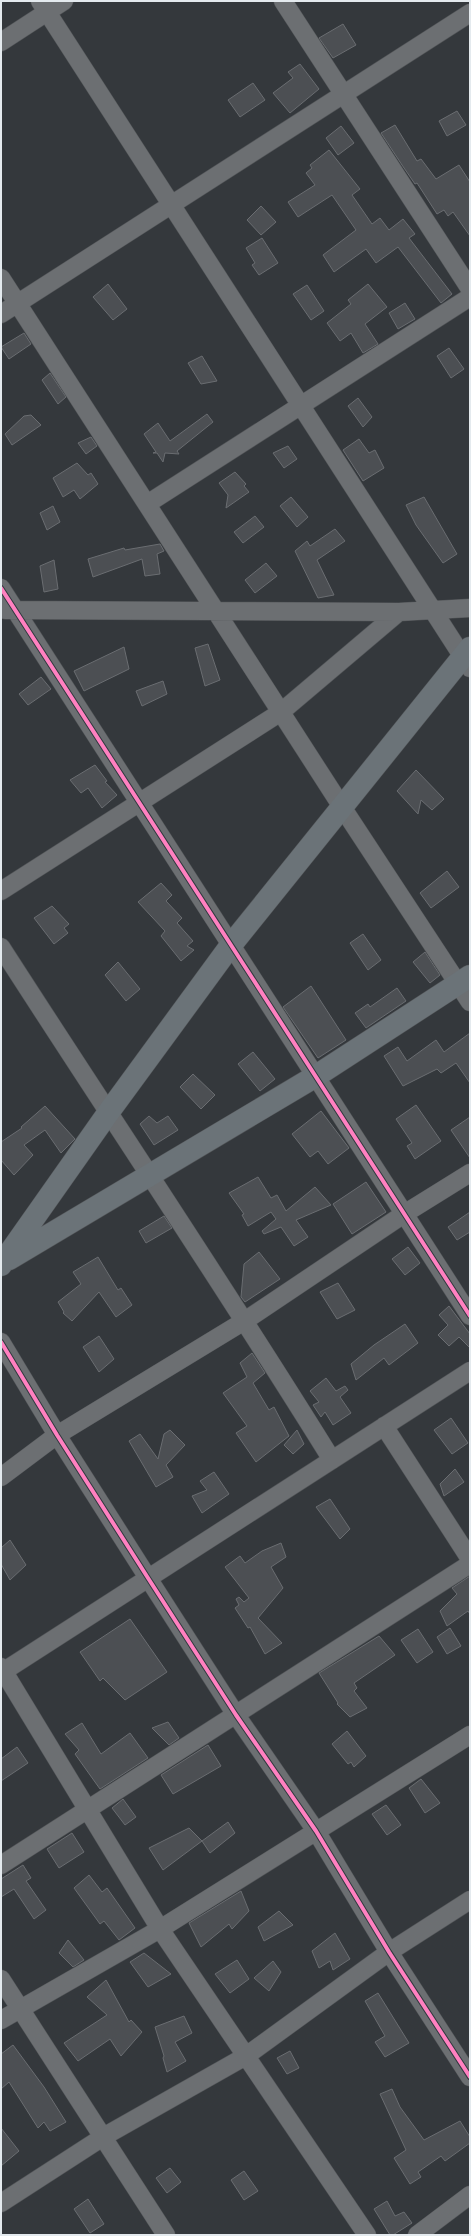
<svg xmlns="http://www.w3.org/2000/svg" width="471" height="2236" font-family="'Nunito Sans',sans-serif">
  <style>
    .building { fill: #4c4f53; stroke: #6a6d71 }
    .lines { fill: none; stroke-linecap: round; stroke-linejoin: round }
    .minor-casing { stroke: #515457; stroke-width: 19 }
    .major-casing { stroke: #515457; stroke-width: 23 }
    .minor { stroke: #6c6f72; stroke-width: 18 }
    .major { stroke: #6b7378; stroke-width: 22 }
    .cycleway-casing { stroke: #30393f; stroke-width: 6 }
    .cycleway { stroke: #ff80c0; stroke-width: 4 }
  </style>
  <rect width="100%" height="100%" fill="#34383c"/>
  <!-- building -->
  <path class="building" d="M343,24L356,45L333,58L319,38Z
    M300,64L319,89L290,113L273,93L293,78L288,72Z
    M253,83L265,100L240,117L228,100Z
    M457,111L466,125L447,136L439,121Z
    M395,125L417,161L421,159L436,179L459,165L470,182V236L453,212L448,216L444,210L437,214L417,183L415,184L402,165L381,133Z
    M341,126L354,143L338,155L326,138Z
    M329,150L360,189L352,195L372,224L380,218L389,230L403,219L415,234L409,238L452,294L441,303L398,247L376,263L366,249L334,272L323,255L356,230L332,195L298,217L288,202L315,185L306,173L312,168L310,165Z
    M261,206L276,222L261,235L247,220Z
    M262,238L278,263L259,275L252,265L255,263L246,248Z
    M108,284L127,309L113,320L93,297Z
    M368,284L387,307L365,324L378,344L363,353L351,333L340,341L327,323L351,304L348,300Z
    M307,285L324,311L311,320L293,294Z
    M405,303L415,319L398,329L389,313Z
    M24,333L31,344L9,359L1,347Z
    M449,348L464,369L451,378L437,356Z
    M202,356L217,381L201,384L188,363Z
    M50,373L66,397L58,404L42,380Z
    M358,398L372,417L363,427L348,406Z
    M207,414L213,422L177,451L179,454L165,453L163,462L157,453H153L156,452L144,434L158,423L170,441Z
    M31,415L41,425L12,445L5,434L24,416Z
    M91,437L97,446L86,454L78,443Z
    M359,439L369,453L375,450L384,468L363,481L343,450Z
    M288,446L297,459L284,468L273,453Z
    M77,463L88,475L91,473L98,484L80,499L74,490L63,497L53,478Z
    M235,472L246,484L244,486L249,492L226,508L228,495L219,483Z
    M291,497L308,517L297,527L280,506Z
    M424,497L457,554L443,563L416,525L406,505Z
    M53,506L60,522L47,530L40,513Z
    M255,516L264,527L243,543L234,532Z
    M335,529L345,541L317,560L334,595L318,598L295,551L307,541L310,546Z
    M160,544L164,551L157,554L160,574L145,576L142,559L93,577L88,559L124,548L125,550Z
    M54,560L58,589L44,592L40,566Z
    M266,563L277,576L255,593L245,580Z
    M208,644L220,680L205,686L195,648Z
    M124,647L129,669L84,691L74,671Z
    M41,677L51,689L28,705L19,694Z
    M163,681L167,694L142,706L136,691Z
    M95,765L107,781L105,782L117,795L102,808L88,788L81,793L70,780Z
    M416,770L444,799L432,810L421,800L418,814L397,791Z
    M447,871L459,887L431,908L420,893Z
    M161,883L172,895L166,901L182,918L177,923L193,941L187,946L194,950L181,961L161,936L165,931L138,902Z
    M52,906L69,924L64,928L68,933L54,944L34,918Z
    M363,934L381,960L368,970L350,943Z
    M425,952L440,975L430,983L413,962Z
    M118,962L140,989L126,1001L105,975Z
    M311,986L346,1040L318,1058L283,1007Z
    M397,988L406,1001L366,1028L355,1013L368,1004L370,1007Z
    M470,1033V1083L456,1063L441,1073L437,1069L403,1086L384,1056L398,1047L407,1061L436,1040L444,1052Z
    M253,1052L275,1079L260,1091L238,1064Z
    M193,1074L215,1095L201,1109L180,1087Z
    M416,1105L441,1141L415,1159L407,1146L412,1143L396,1119Z
    M45,1106L75,1139L61,1153L45,1130L24,1145L33,1155L14,1175L1,1160V1142L22,1128L21,1127Z
    M321,1111L349,1148L328,1164L318,1151L310,1157L292,1134Z
    M149,1116L157,1123L168,1116L178,1130L154,1145L140,1124Z
    M470,1117V1158L451,1130Z
    M258,1177L271,1198L277,1195L286,1211L315,1187L331,1205L296,1220L308,1237L294,1246L281,1227L264,1234L262,1231L276,1219L271,1212L248,1226L242,1215L244,1214L229,1193Z
    M366,1182L386,1212L352,1234L333,1204Z
    M470,1212V1232L457,1240L448,1227Z
    M164,1216L172,1228L146,1243L139,1231Z
    M408,1247L420,1263L405,1275L392,1259Z
    M259,1252L280,1279L245,1302L241,1297L244,1264Z
    M98,1257L118,1290L121,1288L132,1305L116,1317L99,1292L72,1321L63,1313L64,1312L58,1302L81,1284L73,1272Z
    M338,1283L355,1310L337,1319L320,1292Z
    M449,1306L470,1334V1348L459,1337L449,1346L438,1335L448,1325L439,1315Z
    M405,1324L418,1343L389,1365L384,1358L356,1380L351,1364L374,1345Z
    M99,1336L114,1359L99,1372L83,1347Z
    M252,1353L265,1373L253,1383L269,1410L274,1407L289,1436L256,1462L236,1433L247,1426L223,1393L247,1377L240,1363Z
    M326,1378L336,1391L345,1386L348,1390L340,1397L351,1413L333,1425L325,1412L321,1417L313,1405L319,1402L310,1391Z
    M451,1418L468,1443L452,1454L434,1430Z
    M170,1430L185,1445L166,1465L173,1477L156,1487L129,1441L140,1434L158,1459L164,1434Z
    M297,1430L304,1444L293,1454L284,1445Z
    M455,1469L464,1482L444,1496L440,1484Z
    M214,1472L229,1494L202,1513L192,1496L207,1490L200,1481Z
    M330,1499L350,1529L340,1539L316,1507Z
    M10,1540L26,1565L10,1580L1,1564V1548Z
    M281,1543L286,1557L271,1567L283,1588L258,1618L282,1643L265,1654L250,1627L248,1628L235,1608L239,1605L236,1599L239,1597L244,1602L249,1598L225,1567L240,1556L245,1563L262,1551Z
    M470,1576V1614L468,1611L447,1626L440,1611L457,1594L452,1588Z
    M130,1619L167,1672L125,1700L103,1678L100,1681L80,1652Z
    M450,1628L461,1646L447,1654L437,1637Z
    M418,1629L433,1652L417,1663L401,1640Z
    M379,1636L395,1655L354,1683L357,1688L354,1691L367,1708L350,1717L337,1704L338,1703L319,1673Z
    M168,1722L179,1738L169,1745L152,1728Z
    M82,1723L101,1754L130,1733L148,1758L100,1789L75,1754L79,1750L65,1734Z
    M347,1731L366,1756L354,1767L351,1762L348,1764L332,1744Z
    M208,1745L221,1766L173,1794L161,1775Z
    M17,1747L28,1763L1,1781V1759Z
    M421,1779L440,1803L425,1813L409,1788Z
    M123,1799L136,1817L125,1825L112,1808Z
    M386,1805L401,1825L387,1835L372,1814Z
    M228,1822L235,1833L210,1853L202,1841Z
    M189,1828L202,1841L163,1870L149,1848Z
    M72,1833L84,1852L59,1868L47,1849Z
    M23,1865L31,1878L26,1881L46,1910L34,1919L14,1889L1,1897V1879Z
    M89,1875L102,1892L107,1888L135,1928L119,1940L104,1921L100,1924L74,1888Z
    M241,1891L249,1911L232,1929L229,1924L201,1947L189,1923Z
    M279,1911L293,1925L264,1941L258,1927Z
    M335,1933L350,1959L333,1970L330,1961L319,1968L312,1951Z
    M68,1940L84,1960L73,1967L59,1953Z
    M144,1953L171,1974L148,1987L130,1962Z
    M237,1960L249,1979L230,1993L215,1974Z
    M273,1961L281,1972L269,1991L254,1978Z
    M106,1980L129,2022L131,2020L142,2032L121,2056L110,2039L78,2061L64,2043L107,2015L87,1997Z
    M378,1993L409,2043L385,2057L375,2042L385,2036L365,2001Z
    M184,2016L192,2033L175,2042L186,2061L167,2072L163,2058L164,2056L155,2027Z
    M13,2045L44,2087L66,2122L50,2131L44,2122L38,2128L9,2082L1,2089V2054Z
    M290,2051L299,2068L287,2074L277,2058Z
    M392,2089L400,2107L424,2140L460,2121L470,2137V2143L445,2161L441,2156L418,2172L421,2177L410,2184L394,2158L406,2150L380,2094Z
    M1,2128L19,2151L1,2166Z
    M170,2168L181,2182L167,2193L156,2178Z
    M244,2171L258,2191L244,2200L231,2180Z
    M88,2199L104,2224L90,2233L74,2209Z
    M387,2201L395,2216L404,2212L412,2223L393,2235H390L374,2209Z"/>
  <g class="lines">
    <!-- minor casing -->
    <g class="minor-casing">
      <path id="minor" d="M40,1L470,668
        M283,1L470,289
        M1,42L64,1
        M1,278L342,807L470,1002
        M1,314L470,13
        M147,504L470,297
        M1,588L470,1316
        M5,610L399,612L470,608
        M1,891L281,712L399,612
        M1,947C111,1118 225,1287 332,1460
        M1,1342L57,1435L148,1578L236,1715L316,1831L389,1952L470,2077
        M384,1426L470,1559
        M1,1477L57,1435L246,1320L404,1214L470,1173
        M1,1667L160,1929L367,2235
        M1,1673L470,1371
        M1,1865L470,1564
        M1,1979L166,2235
        M1,2020L160,1929L470,1735
        M1,2203L103,2137L246,2056L389,1952L470,1900
        M417,2235L470,2195"/>
    </g>
    <!-- major casing -->
    <g class="major-casing">
      <path id="major" d="M9,1259L316,1076L470,976
        M1,1265L108,1113L231,945L470,648"/>
    </g>
    <!-- minor -->
    <use href="#minor" class="minor"/>
    <!-- major -->
    <use href="#major" class="major"/>
    <!-- cycleway casing -->
    <g class="cycleway-casing">
      <path id="cycleway" d="M1,588L470,1316
        M1,1342L57,1435L148,1578L236,1715L316,1831L389,1952L470,2077"/>
    </g>
    <!-- cycleway -->
    <use href="#cycleway" class="cycleway"/>
  </g>
  <!-- border -->
  <rect width="471" height="2236" fill="none" stroke="#e4eaee" stroke-width="4"/>
</svg>
